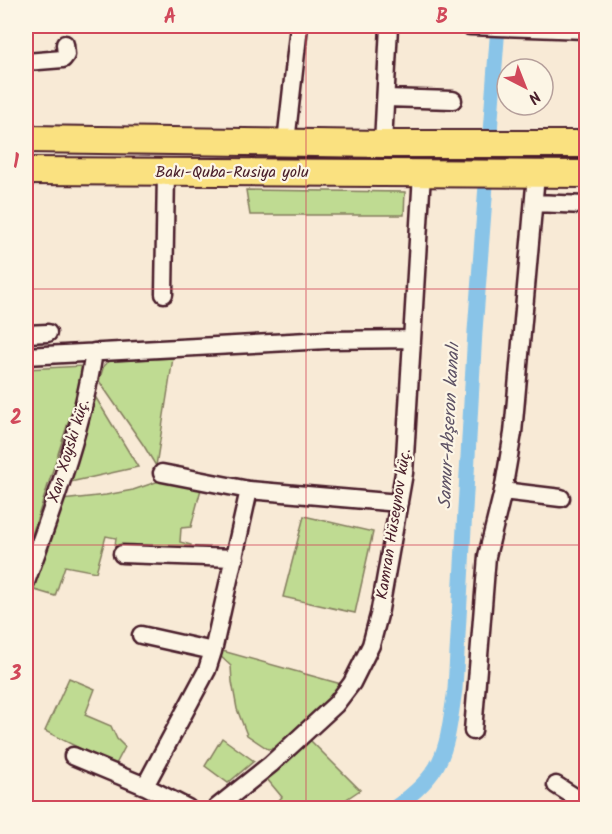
<svg xmlns="http://www.w3.org/2000/svg" width="612" height="834" font-family="Kalam,sans-serif">
  <style>
    .green { fill: #bfdb92; stroke: #847d5e; stroke-width: 1.5 }
    .lines { fill: none; stroke-linecap: round; stroke-linejoin: round }
    .canal { stroke: #89c4e8; stroke-width: 15 }
    .minor-casing { stroke: #4a1f2b; stroke-width: 21 }
    .highway-casing { stroke: #4a1f2b; stroke-width: 30 }
    .minor { stroke: #fcf5e5; stroke-width: 16 }
    .highway { stroke: #fae180; stroke-width: 26 }
    .grid { fill: none; stroke: #d1495b; stroke-width: 1.5; stroke-opacity: 0.55 }
    .labels { text-anchor: middle; dominant-baseline: central; stroke-width: 4.5; stroke-linejoin: round; paint-order: stroke }
    .street-label { font-size: 16px; fill: #4a1f2b; stroke: #fcf5e5 }
    .water-label { font-size: 18px; font-style: italic; fill: #5d5164; stroke: #fcf5e5 }
    .neatline { fill: none; stroke: #d1495b; stroke-width: 2 }
    .grid-label { font-size: 20px; text-anchor: middle; font-weight: bold; fill: #d1495b }
  </style>
  <rect width="100%" height="100%" fill="#f8ead6"/>
  <filter id="ink" filterUnits="userSpaceOnUse"><feTurbulence type="fractalNoise" baseFrequency=".0167" numOctaves="2"/><feDisplacementMap in="SourceGraphic" scale="12" xChannelSelector="R" yChannelSelector="G"/><feConvolveMatrix kernelMatrix="1 2 1 2 8 2 1 2 1" color-interpolation-filters="sRGB"/></filter>
  <g filter="url(#ink)">
    <!-- green -->
    <path class="green" d="M246,190L405,192L404,215H250Z
      M173,358L156,466L144,446L99,381L104,365L110,361Z
      M83,366L85,370L31,538L26,536V369Z
      M96,398L138,467L66,483Z
      M159,481L201,489L191,527L181,528L180,542L191,545L189,552L115,546L116,538L106,536L96,572L65,566L55,596L31,589L62,500L106,495L133,490Z
      M304,516L373,532L355,613L283,597Z
      M219,650L341,684L310,720L276,748L268,749L247,735L237,709L232,682L231,666L218,654Z
      M69,678L95,689L85,715L111,726L117,739L125,747L115,766L45,731Z
      M222,738L254,761L228,783L205,766Z
      M310,740L360,790L333,808H286L279,800L282,797L267,779Z"/>
    <g class="lines">
      <!-- canal -->
      <path class="canal" d="M394,808C447,771 446,750 455,689L475,331L498,26"/>
      <!-- minor casing -->
      <g class="minor-casing">
        <path id="minor" d="M470,26L586,30
          M26,62L63,59L66,55L65,44
          M386,98L453,100
          M286,142L299,26
          M383,144L389,26
          M534,203L586,205
          M164,294L166,172
          M26,334L48,333
          M26,356L327,340L412,339
          M162,473L249,490L399,503
          M503,491L561,498
          M122,554L235,558
          M26,582C53,507 82,431 94,352
          M141,635L213,651
          M473,731L487,556L503,491L513,433L536,175
          M73,756L145,786L188,808
          M556,785L586,804
          M145,786L207,670L213,651L249,490
          M216,808L271,764L336,704L352,683L371,645L379,615L404,473L422,174"/>
      </g>
      <!-- highway casing -->
      <g class="highway-casing">
        <path id="highway" d="M26,139L383,144H586
          M26,171L586,174"/>
      </g>
      <!-- minor -->
      <use href="#minor" class="minor"/>
      <!-- highway -->
      <use href="#highway" class="highway"/>
    </g>
  </g>
  <!-- grid -->
  <path class="grid" d="M306,26V808M26,289H586M26,545H586"/>
  <g class="labels">
    <!-- street labels -->
    <g class="street-label">
      <text x="232" y="172">Bakı-Quba-Rusiya yolu</text>
      <text transform="translate(69 451) rotate(-73)">Xan Xoyski küç.</text>
      <text transform="translate(394 524) rotate(-81)">Kamran Hüseynov küç.</text>
    </g>
    <!-- water labels -->
    <g class="water-label">
      <text transform="translate(450 426) rotate(-87)">Samur-Abşeron kanalı</text>
    </g>
  </g>
  <!-- margin -->
  <rect width="612" height="834" fill="none" stroke="#fcf5e5" stroke-width="66"/>
  <!-- north arrow -->
  <g transform="translate(525 87) rotate(138)"><circle r="28" fill="#fcf5e5" stroke="#b59f9b" stroke-width="1.5"/>
  <path d="M0-4.5L10 22L0 15L-10 22Z" fill="#d1495b"/>
  <text y="-9" font-size="16" font-weight="bold" text-anchor="middle" fill="#4a1f2b">N</text>
  </g>
  <rect x="33" y="33" width="546" height="768" class="neatline"/>
  <g class="grid-label">
    <text x="170" y="23">A</text>
    <text x="442" y="23">B</text>
    <text x="16" y="168">1</text>
    <text x="16" y="424">2</text>
    <text x="16" y="680">3</text>
  </g>
</svg>
